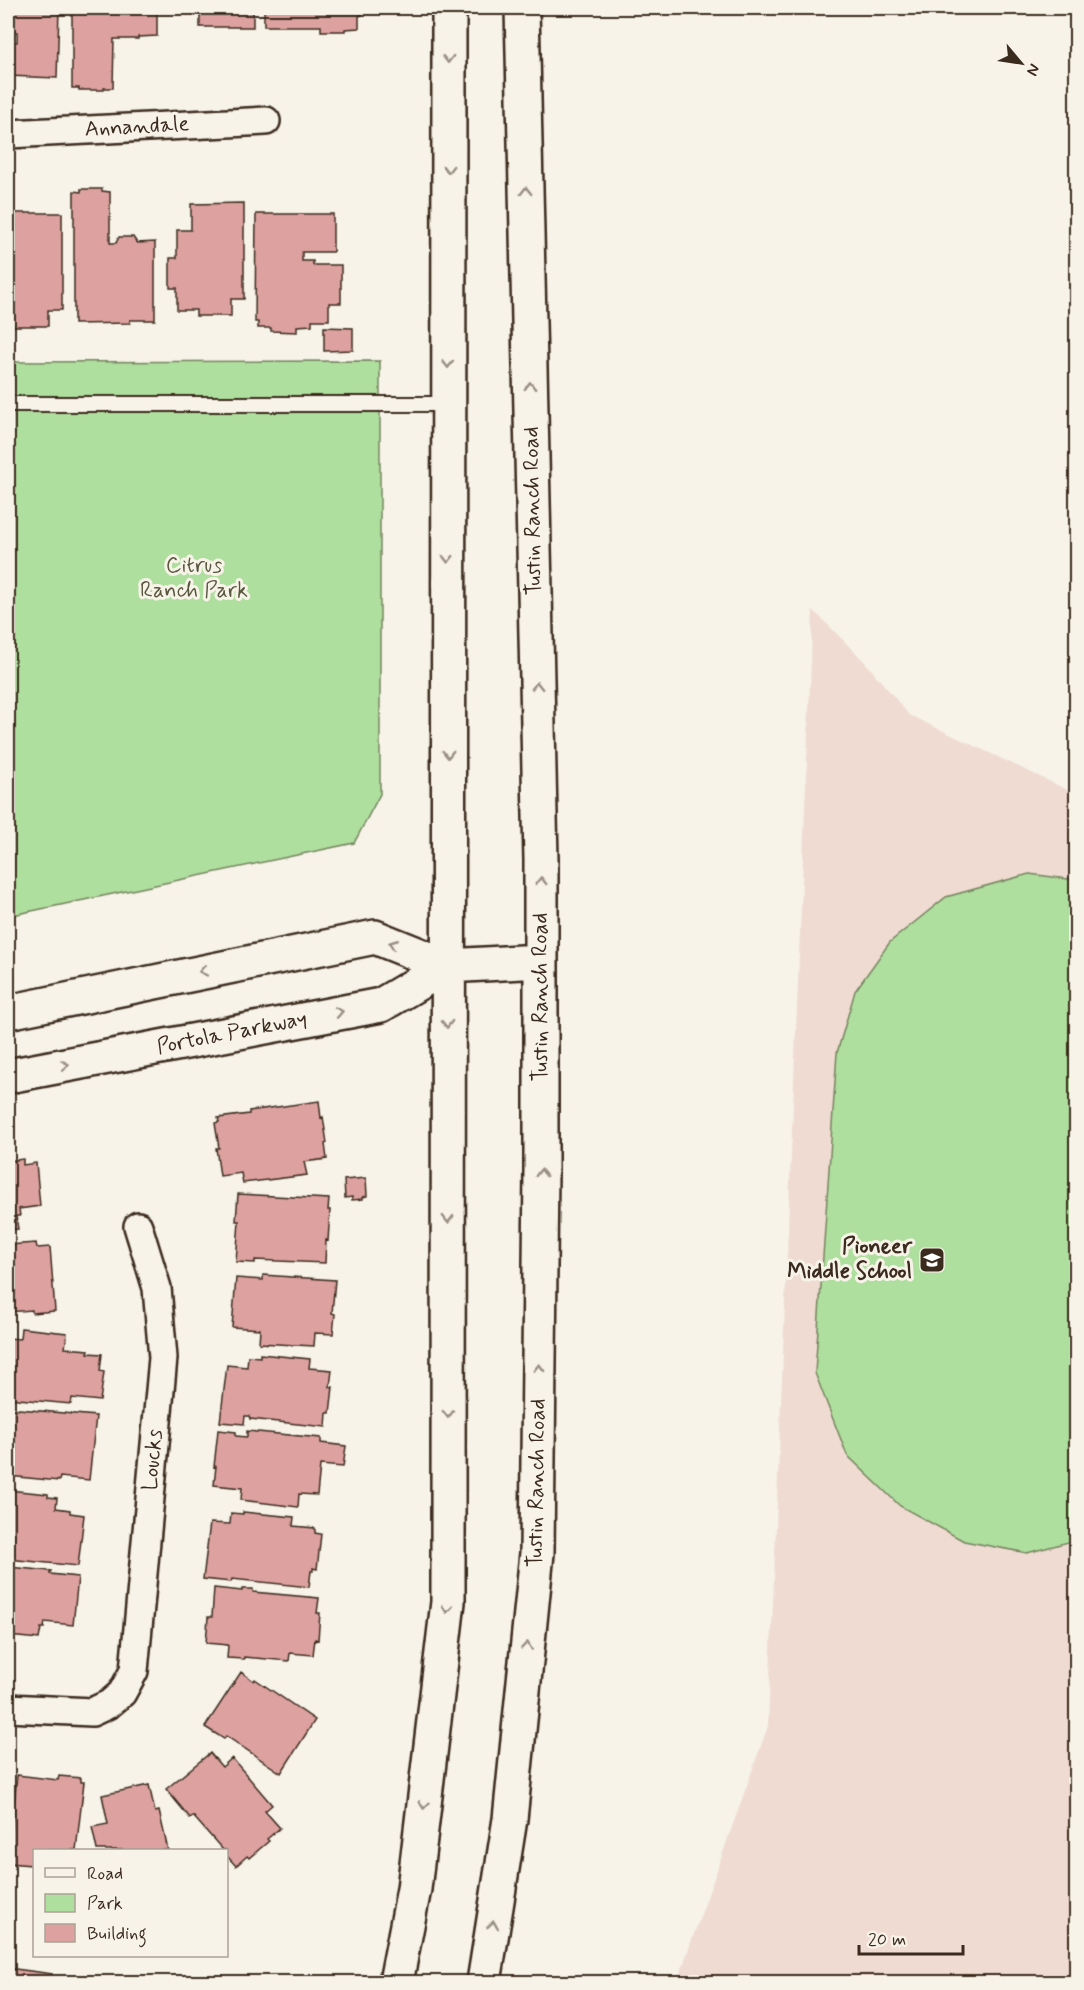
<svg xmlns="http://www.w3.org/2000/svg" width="1084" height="1990" font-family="Mynerve,sans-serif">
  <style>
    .built { fill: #efdbd2 }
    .green { fill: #afdf9f; stroke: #75845e; stroke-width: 1.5 }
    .building { fill: #dda2a0; stroke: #3b2a1e; stroke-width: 1.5 }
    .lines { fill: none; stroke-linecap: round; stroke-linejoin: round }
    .service-casing { stroke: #3b2a1e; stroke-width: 18 }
    .minor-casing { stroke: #3b2a1e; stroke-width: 32 }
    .primary-casing { stroke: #3b2a1e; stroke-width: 38 }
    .service { stroke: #f7f3e8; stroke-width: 14 }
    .minor { stroke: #f7f3e8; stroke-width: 27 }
    .primary { stroke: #f7f3e8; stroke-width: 33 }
    .oneway { stroke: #998e83 }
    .labels { text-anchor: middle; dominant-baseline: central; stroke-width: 6; stroke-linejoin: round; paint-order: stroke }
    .street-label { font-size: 22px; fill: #3b2a1e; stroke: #f7f3e8 }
    .park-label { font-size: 22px; fill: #58573e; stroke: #f7f3e8 }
    .poi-label { font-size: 22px; font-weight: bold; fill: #3b2a1e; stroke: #f7f3e8; text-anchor: end }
  </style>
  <rect width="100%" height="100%" fill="#f7f3e8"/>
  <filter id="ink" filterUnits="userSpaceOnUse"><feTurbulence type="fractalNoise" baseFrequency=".0167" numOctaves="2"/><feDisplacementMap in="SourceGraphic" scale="12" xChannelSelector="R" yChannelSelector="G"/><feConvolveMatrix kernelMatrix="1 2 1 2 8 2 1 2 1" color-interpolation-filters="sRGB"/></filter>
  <g filter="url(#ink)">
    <!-- built -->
    <path class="built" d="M813,610L865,662L909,715L1076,794V1982H677L768,1726Z"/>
    <!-- green -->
    <path class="green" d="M380,361V794L354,843L8,916V362Z
      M1029,874L1076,880V1540L1027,1553L964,1541L900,1506L847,1455L815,1373L837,1053L855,991L890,942L946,897Z"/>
    <!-- building -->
    <path class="building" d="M8,8H59L57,78L8,76V41L17,42V32H8Z
      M72,8H157V36L138,37V39H114L113,88H104V90H79V88H72Z
      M200,8H253V27H200Z
      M264,8H362V15L359,16V28L345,29V31H321V26H264Z
      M81,189H102V191L110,192V243H116L119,237H133L137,243L155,242V320H130V323L74,324V191L81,192Z
      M244,203V299H231V316H196V310H177V288H170V258H177V230H191V204Z
      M8,213H62V310H48V326H11V321H8Z
      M256,214H333V252H302V261H313V265H341V303H329V320H312V325L297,326V332L271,331V328H258V322H255Z
      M324,327L353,328V350L324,351Z
      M319,1101L321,1118L323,1117L327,1143L325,1144L327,1159L304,1162L307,1175L243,1183L241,1173L220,1176L216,1148H219L215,1123L219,1122L218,1118L249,1114V1111Z
      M23,1159V1165L36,1163L40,1206L19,1209L20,1216H16L18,1229L8,1230V1161Z
      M366,1178L367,1196L363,1197V1199L352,1200V1197L345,1198L344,1180Z
      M238,1194L329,1199L328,1210H330L328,1241L326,1240L325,1263L255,1260V1263L236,1262L239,1221H236Z
      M36,1243L37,1248L50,1247L55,1311L32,1313V1310L8,1312V1245Z
      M263,1275L335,1280L332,1313L335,1314L333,1334L315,1333L314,1346L259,1343L260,1329L232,1327L236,1278L263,1280Z
      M21,1328L67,1333L65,1348L89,1350L88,1353L102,1354L100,1371L104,1372L100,1401L72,1398L71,1404L8,1398V1338L20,1339Z
      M260,1354L310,1359L309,1368L332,1370L330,1387H333L330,1413H327L326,1427L250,1419L249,1416H245L244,1424L220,1422L227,1365L247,1367L248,1356L260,1357Z
      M8,1408L96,1416L89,1480L60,1477L59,1481L8,1476Z
      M218,1430L236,1432V1436L247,1437V1431L321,1438V1443L346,1446L343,1467L320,1465L317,1495L299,1494L298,1507L241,1500L242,1488L214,1485L216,1466L214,1467Z
      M8,1490L48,1494V1497L57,1498L56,1508L70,1510V1513L84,1515L78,1566L8,1559Z
      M243,1512L294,1517L293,1526L315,1528V1533L321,1534L317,1569L313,1568V1571H311L309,1587L232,1579L231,1582L203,1579L210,1523L230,1524L231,1513L243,1514Z
      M8,1567L51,1571L50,1574L78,1577L73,1625L45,1622L44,1628H41L39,1639L8,1636Z
      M214,1588L242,1591V1589H253V1592L319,1598L317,1613H320L318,1640L315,1639L313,1655L290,1653L289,1661L244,1657V1659L227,1658L228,1645L206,1643L208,1617H212Z
      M241,1672L254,1681L255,1679L315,1720L281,1773L226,1736L224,1739L205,1727Z
      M210,1753L222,1767L232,1758L272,1805L265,1811L280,1828L267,1839L269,1841L249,1858L247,1856L236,1866L226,1855V1850H223L193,1816L190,1818L166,1789Z
      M17,1775L58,1780L59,1776L81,1778V1782H84L76,1850H34V1867L32,1865L8,1863Z
      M149,1785L155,1812L159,1811L168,1850H97L92,1827L108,1824L102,1795Z
      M8,1968L52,1974L50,1982H8Z
      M93,1977L102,1982H89Z"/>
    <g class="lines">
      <!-- service casing -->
      <g class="service-casing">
        <path id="service" d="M8,404H448"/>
      </g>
      <!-- minor casing -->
      <g class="minor-casing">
        <path id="minor" d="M8,134L266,121
          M8,1708L92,1712L109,1704L122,1693L134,1671L163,1358L157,1288L138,1226"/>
      </g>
      <!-- primary casing -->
      <g class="primary-casing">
        <path id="primary" d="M8,1012L375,937L447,966L541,961
          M8,1076L381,1005L447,966
          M396,1982L414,1889L448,1602L449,8
          M484,1982L510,1819L537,1553L541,1170V860L522,8"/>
      </g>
      <!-- service -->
      <use href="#service" class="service"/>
      <!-- minor -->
      <use href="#minor" class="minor"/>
      <!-- primary -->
      <use href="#primary" class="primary"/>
    </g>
    <!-- one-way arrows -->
    <defs><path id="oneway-chevron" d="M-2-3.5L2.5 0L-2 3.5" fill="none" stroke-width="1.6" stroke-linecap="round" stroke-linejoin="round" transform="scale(1.5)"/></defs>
    <g class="oneway">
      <use href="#oneway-chevron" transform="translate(448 59) rotate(90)"/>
      <use href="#oneway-chevron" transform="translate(448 169) rotate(90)"/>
      <use href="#oneway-chevron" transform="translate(526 191) rotate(-91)"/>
      <use href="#oneway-chevron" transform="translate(448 364) rotate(90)"/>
      <use href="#oneway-chevron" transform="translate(530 386) rotate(-91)"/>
      <use href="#oneway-chevron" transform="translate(448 559) rotate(90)"/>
      <use href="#oneway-chevron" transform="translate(537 686) rotate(-91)"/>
      <use href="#oneway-chevron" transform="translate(448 754) rotate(90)"/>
      <use href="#oneway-chevron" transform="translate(541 881) rotate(-90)"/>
      <use href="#oneway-chevron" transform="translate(393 944) rotate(-158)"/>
      <use href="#oneway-chevron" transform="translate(203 971) rotate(168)"/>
      <use href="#oneway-chevron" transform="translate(339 1012) rotate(-11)"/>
      <use href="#oneway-chevron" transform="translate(447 1024) rotate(90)"/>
      <use href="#oneway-chevron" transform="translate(65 1065) rotate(-11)"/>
      <use href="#oneway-chevron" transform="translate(541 1173) rotate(-90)"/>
      <use href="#oneway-chevron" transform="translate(448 1219) rotate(90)"/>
      <use href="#oneway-chevron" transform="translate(539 1368) rotate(-89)"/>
      <use href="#oneway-chevron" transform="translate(448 1414) rotate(90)"/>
      <use href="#oneway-chevron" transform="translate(447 1609) rotate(95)"/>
      <use href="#oneway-chevron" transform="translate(527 1646) rotate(-84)"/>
      <use href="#oneway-chevron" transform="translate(424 1805) rotate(97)"/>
      <use href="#oneway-chevron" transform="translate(493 1925) rotate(-81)"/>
    </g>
  </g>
  <!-- icons -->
  <defs>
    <g id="school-square" transform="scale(1.35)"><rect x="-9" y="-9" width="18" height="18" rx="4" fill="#3b2a1e" stroke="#f7f3e8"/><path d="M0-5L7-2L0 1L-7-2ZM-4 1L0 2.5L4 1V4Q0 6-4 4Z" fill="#fff"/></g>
  </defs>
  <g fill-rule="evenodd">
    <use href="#school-square" x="932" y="1260"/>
  </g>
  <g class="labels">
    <!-- street labels -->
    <g class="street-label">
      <text transform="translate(137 127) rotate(-3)">Annandale</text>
      <text transform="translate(533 511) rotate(-91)">Tustin Ranch Road</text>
      <text transform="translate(541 997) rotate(-90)">Tustin Ranch Road</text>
      <text transform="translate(232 1033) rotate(-11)">Portola Parkway</text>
      <text transform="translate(153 1460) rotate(-85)">Loucks</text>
      <text transform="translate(537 1483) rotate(-89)">Tustin Ranch Road</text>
    </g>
    <!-- park labels -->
    <g class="park-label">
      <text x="194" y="566">Citrus<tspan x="194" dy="25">Ranch Park</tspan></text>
    </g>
    <!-- poi labels -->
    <g class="poi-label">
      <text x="912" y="1247">Pioneer<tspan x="912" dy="25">Middle School</tspan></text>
    </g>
  </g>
  <!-- margin -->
  <rect width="1084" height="1990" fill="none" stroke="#f7f3e8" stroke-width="30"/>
  <rect x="15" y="15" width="1054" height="1960" fill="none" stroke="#3b2a1e" stroke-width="2" filter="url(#ink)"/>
  <!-- legend -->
  <rect x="33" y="1849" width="195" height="108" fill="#f7f3e8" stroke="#aca397" stroke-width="1.5"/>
  <rect x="45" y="1868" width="30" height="9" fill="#f7f3e8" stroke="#aca397" stroke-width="1.5"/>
  <text x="87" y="1879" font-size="18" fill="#3b2a1e">Road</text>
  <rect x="45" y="1894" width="30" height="18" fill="#afdf9f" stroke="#aca397" stroke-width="1.5"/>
  <text x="87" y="1909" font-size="18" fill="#3b2a1e">Park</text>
  <rect x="45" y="1924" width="30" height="18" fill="#dda2a0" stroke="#aca397" stroke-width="1.5"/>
  <text x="87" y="1939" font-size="18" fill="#3b2a1e">Building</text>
  <!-- north arrow -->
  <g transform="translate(1021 63) rotate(119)" stroke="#f7f3e8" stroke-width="4.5" paint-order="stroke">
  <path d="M0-4.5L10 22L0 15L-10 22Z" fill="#3b2a1e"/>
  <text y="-9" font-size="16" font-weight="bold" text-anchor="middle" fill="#3b2a1e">N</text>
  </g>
  <!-- scale -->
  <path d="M859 1945v9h104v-9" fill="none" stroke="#3b2a1e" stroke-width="3"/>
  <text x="868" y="1945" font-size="18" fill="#3b2a1e" stroke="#f7f3e8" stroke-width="4.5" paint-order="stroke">20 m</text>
</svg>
